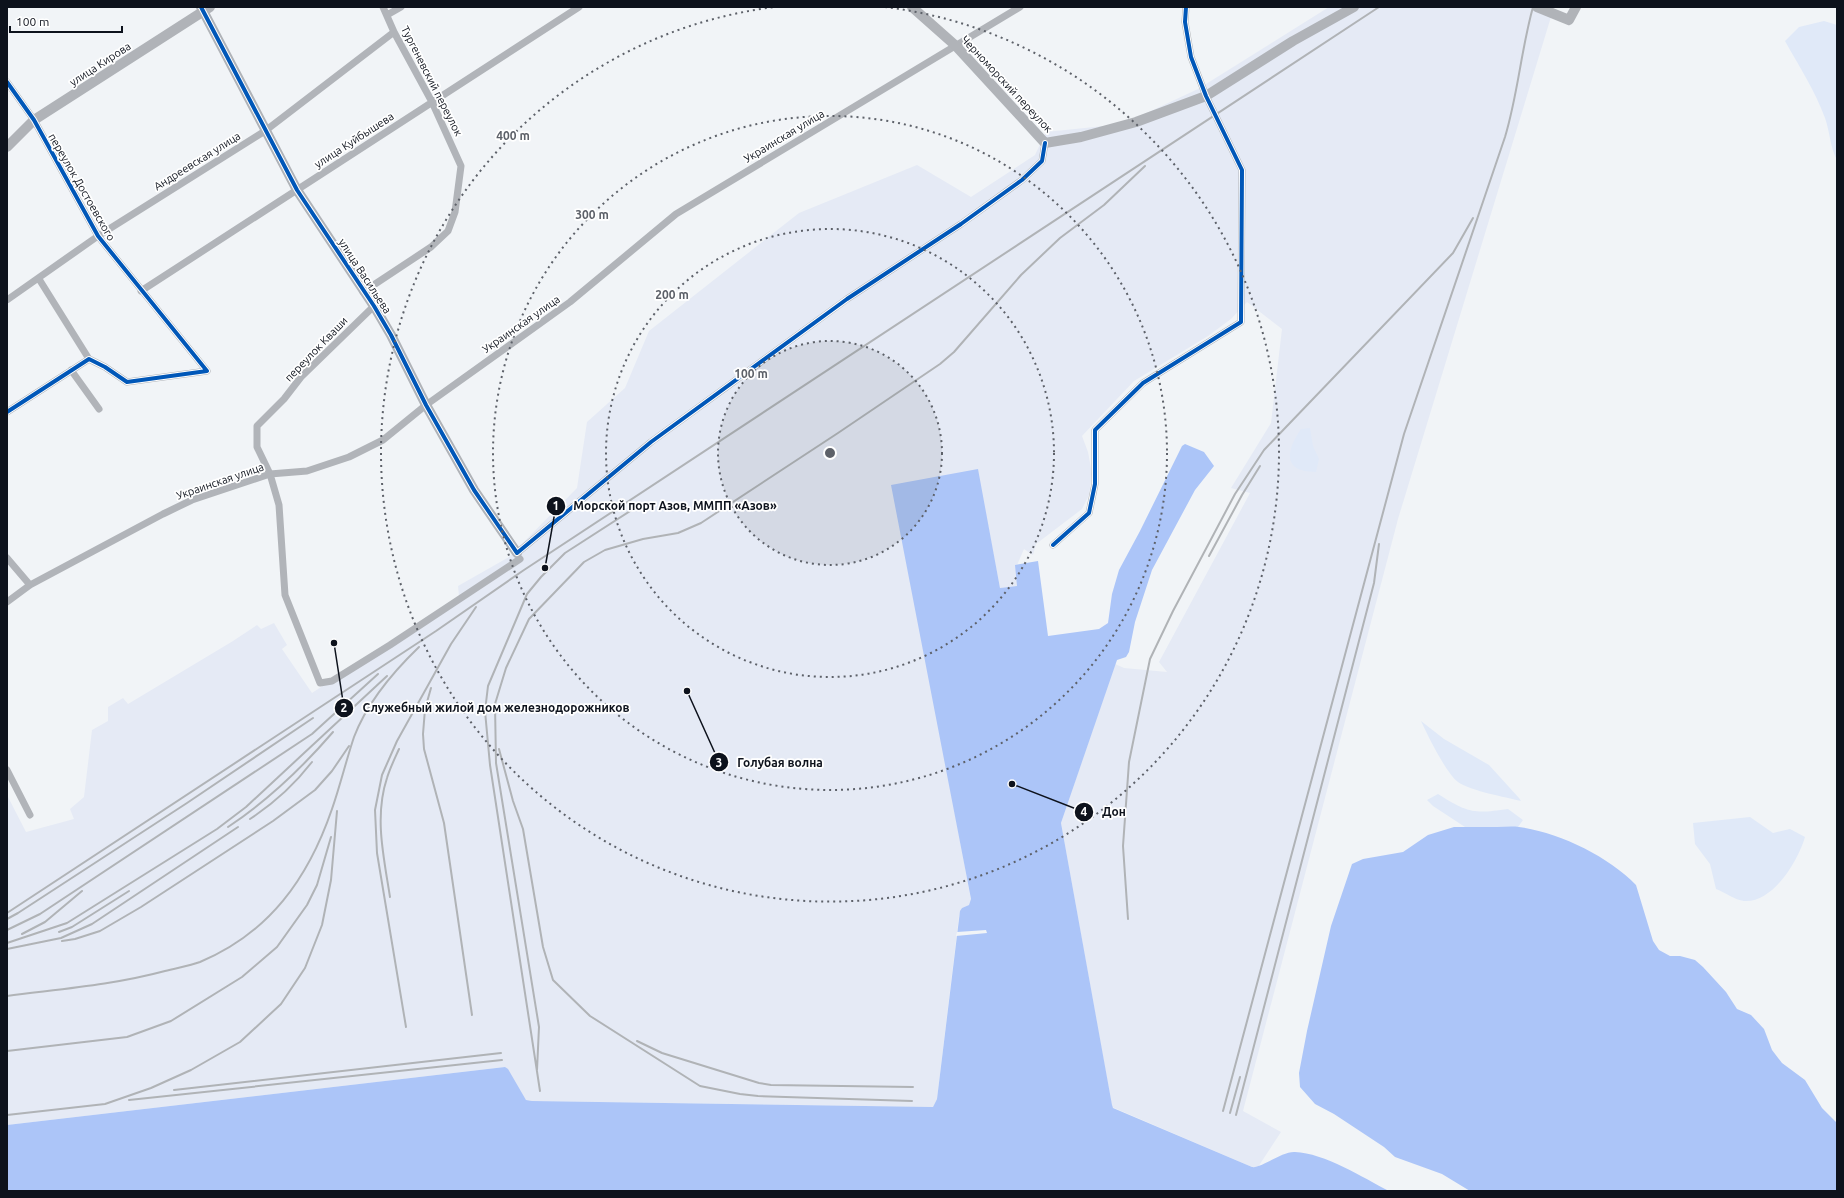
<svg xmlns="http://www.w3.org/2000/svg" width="1844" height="1198" font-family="Ubuntu,sans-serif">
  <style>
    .built { fill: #e5eaf5 }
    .green { fill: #e0e9f8 }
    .water { fill: #acc5f8 }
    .pier { fill: #f1f4f7 }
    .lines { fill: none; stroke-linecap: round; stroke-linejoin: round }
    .street { stroke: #b1b4b9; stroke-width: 7 }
    .secondary { stroke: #b0b3b8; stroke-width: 10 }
    .rail { stroke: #b0b3b6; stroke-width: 2 }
    .cycleway-casing { stroke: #fff; stroke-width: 6 }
    .cycleway { stroke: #0057b8; stroke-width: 4 }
    .ring { fill: none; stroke: #5d6169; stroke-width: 2; stroke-dasharray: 2 4 }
    .labels { text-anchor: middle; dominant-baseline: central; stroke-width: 3.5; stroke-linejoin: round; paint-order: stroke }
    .street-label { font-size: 11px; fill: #0d121c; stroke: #fff }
    .centre { fill: #5d6169; stroke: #fff; stroke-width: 2 }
    .ring-label { font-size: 12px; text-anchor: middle; font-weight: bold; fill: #5d6169; stroke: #fff; stroke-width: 3.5; stroke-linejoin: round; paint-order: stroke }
    .leader { fill: none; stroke: #0d121c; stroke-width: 1.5 }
    .callout-dot { fill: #0d121c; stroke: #fff; stroke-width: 1.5 }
    .mark-label { font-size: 12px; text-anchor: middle; font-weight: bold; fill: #fff }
    .callout-label { font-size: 12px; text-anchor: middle; font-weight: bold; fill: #0d121c; stroke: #fff; stroke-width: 3.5; stroke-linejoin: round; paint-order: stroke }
  </style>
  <rect width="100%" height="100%" fill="#f1f4f7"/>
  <!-- built -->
  <path class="built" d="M1329,7H1554L1398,519L1243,1111L1281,1132L1258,1167H1252L1112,1107L1061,823L1115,664L1124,668L1167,672L1159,662L1250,493L1231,488L1271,423L1282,329L1247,302L1231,319L1208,336L1134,381L1082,436L1088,452L1092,474L1089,495L1082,509L1036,544L1033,555L1024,549L1017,565V586L1000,588L977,469L943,749L971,900L969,905L962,908L959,916L937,1099L933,1107L532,1101L526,1100L505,1067L7,1125V795L26,832L74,819L70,809L84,797L92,730L108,721V707L123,698L128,704L233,641L257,625L261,629L274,623L287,645L282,649L312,693L459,596L458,586L509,557L577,488L587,422L625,388L649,331L799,213L917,165L971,197L1035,155L1046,132L1123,124L1198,89Z"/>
  <!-- green -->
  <path class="green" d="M1824,21L1837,25V160C1830,147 1830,132 1825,118C1815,91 1799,66 1785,41L1799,27Z
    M1310,428L1313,446L1319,459L1316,472C1282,472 1286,451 1301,429Z
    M1421,721L1444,739L1489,765L1519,798L1521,801C1505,797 1471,791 1458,782C1446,773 1428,736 1421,721Z
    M1438,794C1468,813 1474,814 1508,809L1523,820L1518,827H1465L1433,806L1427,800Z
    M1750,817L1773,833L1790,829L1805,837C1798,861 1773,903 1744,901C1735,900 1724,892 1716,889L1710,864L1695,844L1693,823Z"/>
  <!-- water -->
  <path class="water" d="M1185,444L1204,452L1214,466L1195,490L1152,570L1135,622L1129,652L1126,657L1117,660L1061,823L1112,1105L1113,1108L1252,1167C1260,1169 1282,1151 1295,1152C1324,1153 1364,1178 1389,1191H7V1125L505,1067L508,1069L526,1100L532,1101L933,1107L937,1099L960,911L962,908L969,905L971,899L891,485L978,469L1000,588L1017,586L1015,565L1038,561L1048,636L1099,629L1108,623L1112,594L1119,570L1140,531L1182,446Z
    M1454,827C1468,827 1483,827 1497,827C1504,827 1512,826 1519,827C1558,832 1608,856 1636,885L1653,941L1659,950L1670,956H1680L1695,960L1703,967L1726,992L1737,1009L1751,1015L1764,1029L1772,1050L1782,1063L1805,1080L1822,1108L1837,1123V1191H1470L1442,1174L1395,1157L1384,1147L1334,1114L1315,1104L1300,1087L1299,1073L1307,1031L1331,926L1352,864L1363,859L1403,852L1428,835Z"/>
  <!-- pier -->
  <path class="pier" d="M986,930L987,933L956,936L957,932Z"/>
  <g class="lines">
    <!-- street -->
    <path class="street" d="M387,15L401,7
      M7,82L34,120L98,236L207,371L127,382L105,367L89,359L7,412
      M39,279L89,359
      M141,291L579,7
      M363,292L431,247L448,231L455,212L461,166L432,102L394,32L383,7
      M7,300L98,236L265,131L394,32
      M374,306L301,377L284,399L257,426V447L270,474L279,505L285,595L320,683L332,681L390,645L520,559
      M71,370L99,409
      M1053,545L1089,513L1095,484V430L1143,383L1241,322L1242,170L1206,96L1191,57L1185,22L1186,7
      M517,553L651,442L847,299L961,224L1022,180L1042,161L1045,143
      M7,558L30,585
      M7,602L30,585L163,514L192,500L270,474L307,471L349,457L383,440L426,405L570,302L676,214L1020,7
      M7,770L30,815"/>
    <!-- secondary -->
    <path class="secondary" d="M201,7L297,190L374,306L391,335L426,405L474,490L517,553
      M912,7L956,46L1045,143L1081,137L1136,122L1206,96L1293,41L1354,7
      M1537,7L1569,20L1576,7
      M7,147L34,120L210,7"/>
    <!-- rail -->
    <path class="rail" d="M1209,556L1242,495L1260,466
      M431,688L425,709L423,734L424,749L444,823L472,1015
      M499,749L513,801L523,829L543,947L553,980L590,1016L700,1086L740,1094L758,1096L912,1101
      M250,819C273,804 295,784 312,762
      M228,827C267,801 302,768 333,732
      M390,897C384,858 374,817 387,778C390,768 395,758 399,749
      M7,913L436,631L524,570L1379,7
      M7,919L18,913L187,803L313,718
      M1128,919L1123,846L1129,762L1150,659L1173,611L1235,494L1264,450L1453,253L1473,218
      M7,930L40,914L312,734L378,674
      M59,932L72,927L129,891
      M22,934L45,922L82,891
      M62,941L75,939L100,931L141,907L273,821L315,790L332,771L349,746
      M7,943L67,923L217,829L246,807L387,676
      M7,949L61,938L92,924L238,827
      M7,996C60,989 113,985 165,971C176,968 189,966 200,962C269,933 308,879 332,809C340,786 346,761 354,737C367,703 393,672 419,647
      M406,1027L377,853L375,810L382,775L397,741L451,644L476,607
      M637,1041L662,1053L759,1083L771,1085L913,1087
      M7,1051L127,1037L171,1021L242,977L277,947L307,905L317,885L331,837
      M537,1070L539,1027L496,763L495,704L506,668L529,619L584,562L605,550L643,539L678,533L701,523L838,433L940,364L954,352L1021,275L1060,238L1104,205L1145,166
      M174,1090L501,1053
      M540,1091L490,765L485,711L488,686L527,594L541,577L565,553L641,504
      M129,1100L502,1060
      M1223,1111L1404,434L1505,137C1518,94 1521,50 1533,7
      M1230,1113L1240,1077
      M7,1115L105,1104L151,1088L191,1070L240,1042L281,1004L305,968L322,925L331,880L337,811
      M1236,1115L1374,583L1379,544"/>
    <!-- cycleway casing -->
    <g class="cycleway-casing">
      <path id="cycleway" d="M201,7L297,190L374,306L391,335L426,405L474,490L517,553L651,442L847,299L961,224L1022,180L1042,161L1045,143
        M7,82L34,120L98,236L207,371L127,382L105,367L89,359L7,412
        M1053,545L1089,513L1095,484V430L1143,383L1241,322L1242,170L1206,96L1191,57L1185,22L1186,7"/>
    </g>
    <!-- cycleway -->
    <use href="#cycleway" class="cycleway"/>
  </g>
  <!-- distance rings -->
  <circle cx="830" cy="453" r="112" fill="#5d6169" fill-opacity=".12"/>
  <g class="ring">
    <circle cx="830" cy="453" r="112"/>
    <circle cx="830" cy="453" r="224"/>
    <circle cx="830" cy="453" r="337"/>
    <path d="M885 7A449 449 0 1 1 775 7"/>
  </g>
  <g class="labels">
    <!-- street labels -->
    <g class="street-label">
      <text transform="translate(100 64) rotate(-33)">улица Кирова</text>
      <text transform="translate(432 81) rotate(63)">Тургеневский переулок</text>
      <text transform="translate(1007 84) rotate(47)">Черноморский переулок</text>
      <text transform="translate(784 136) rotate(-31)">Украинская улица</text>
      <text transform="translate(354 140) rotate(-33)">улица Куйбышева</text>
      <text transform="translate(197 161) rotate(-32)">Андреевская улица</text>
      <text transform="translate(82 187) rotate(60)">переулок Достоевского</text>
      <text transform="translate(365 276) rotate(57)">улица Васильева</text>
      <text transform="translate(521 324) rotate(-35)">Украинская улица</text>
      <text transform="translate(316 349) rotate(-46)">переулок Кваши</text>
      <text transform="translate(220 481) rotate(-19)">Украинская улица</text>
    </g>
  </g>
  <circle cx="830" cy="453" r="6" class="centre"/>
  <g class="ring-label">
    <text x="513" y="140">400 m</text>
    <text x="592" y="219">300 m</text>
    <text x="672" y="299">200 m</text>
    <text x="751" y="378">100 m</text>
  </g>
  <!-- callouts -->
  <path class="leader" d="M545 568L556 506M334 643L344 708M687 691L719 762M1012 784L1084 812"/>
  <g class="callout-dot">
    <circle cx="545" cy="568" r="4"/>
    <circle cx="334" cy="643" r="4"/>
    <circle cx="687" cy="691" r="4"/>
    <circle cx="1012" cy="784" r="4"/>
    <circle cx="556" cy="506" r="10"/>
    <circle cx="344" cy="708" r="10"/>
    <circle cx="719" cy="762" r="10"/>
    <circle cx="1084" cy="812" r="10"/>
  </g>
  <g class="mark-label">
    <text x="556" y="510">1</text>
    <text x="344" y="712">2</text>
    <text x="719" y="767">3</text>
    <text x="1084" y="816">4</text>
  </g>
  <g class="callout-label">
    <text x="675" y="510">Морской порт Азов, ММПП «Азов»</text>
    <text x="496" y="712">Служебный жилой дом железнодорожников</text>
    <text x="780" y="767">Голубая волна</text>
    <text x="1114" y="816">Дон</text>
  </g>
  <!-- border -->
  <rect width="1844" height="1198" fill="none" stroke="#0d121c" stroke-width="16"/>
  <!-- scale -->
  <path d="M10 26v6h112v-6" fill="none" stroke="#0d121c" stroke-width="2"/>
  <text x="16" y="26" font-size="12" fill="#0d121c" stroke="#ffffff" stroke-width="3" paint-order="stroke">100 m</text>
</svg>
